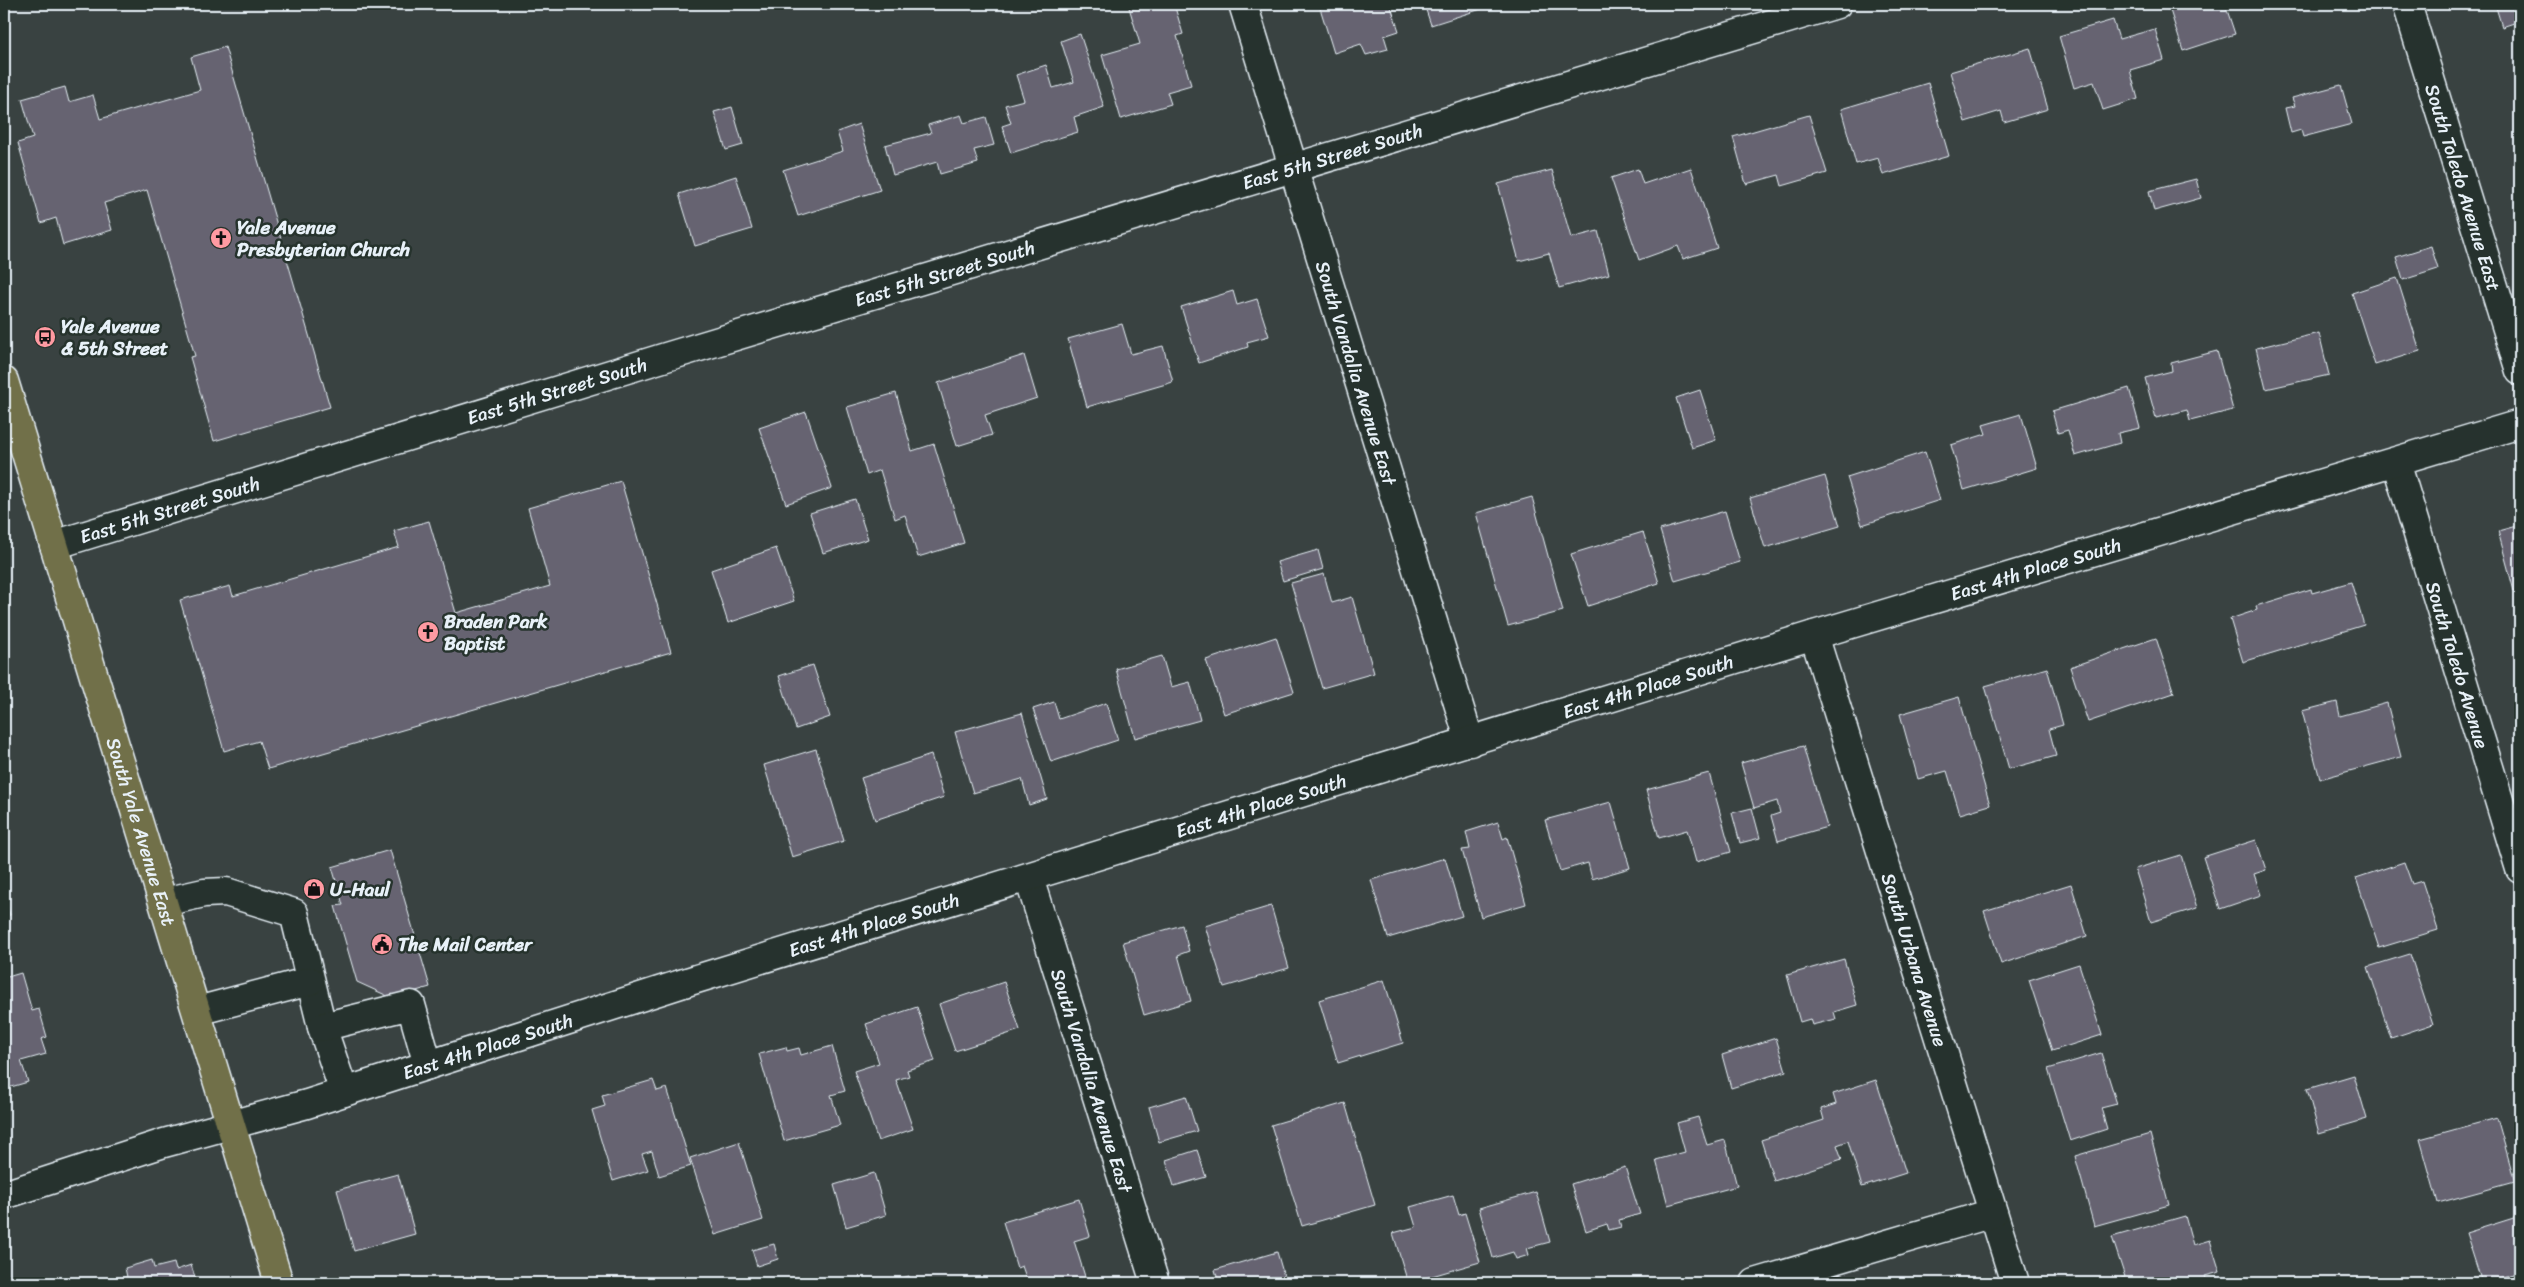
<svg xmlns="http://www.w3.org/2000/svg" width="2524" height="1287" font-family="Sriracha,sans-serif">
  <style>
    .building { fill: #666471; stroke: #e8f1f8 }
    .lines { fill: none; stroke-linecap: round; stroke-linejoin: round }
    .minor-casing { stroke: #e8f1f8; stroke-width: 31 }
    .major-casing { stroke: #e8f1f8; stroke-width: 31 }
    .minor { stroke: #26332d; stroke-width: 28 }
    .major { stroke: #71704a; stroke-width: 28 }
    .labels { text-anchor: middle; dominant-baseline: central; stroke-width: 5; stroke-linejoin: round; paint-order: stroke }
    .street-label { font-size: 19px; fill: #e8f1f8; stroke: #26332d }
    .poi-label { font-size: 19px; font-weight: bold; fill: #e8f1f8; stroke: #26332d; text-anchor: start }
  </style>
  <rect width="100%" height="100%" fill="#394241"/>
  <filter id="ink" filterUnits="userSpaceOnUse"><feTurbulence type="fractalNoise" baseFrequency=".02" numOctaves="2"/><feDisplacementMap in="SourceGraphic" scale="10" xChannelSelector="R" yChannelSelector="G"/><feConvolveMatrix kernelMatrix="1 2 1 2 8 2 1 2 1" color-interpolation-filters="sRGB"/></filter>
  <g filter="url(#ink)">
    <!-- building -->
    <path class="building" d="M970,4H985L972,8Z
      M1128,4H1174L1183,34L1177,36L1191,85L1167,92L1171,104L1121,119L1102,55L1140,44Z
      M1332,4H1390L1399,31L1384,36L1388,49L1366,55L1361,44L1334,53L1320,8Z
      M1424,4H1497L1431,25Z
      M2168,4H2225L2235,34L2183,51Z
      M2495,4H2520V21L2502,27Z
      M2113,20L2119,39L2155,29L2164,60L2130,70L2138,99L2103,110L2094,82L2074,88L2059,36Z
      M1080,34L1104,107L1074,117L1078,132L1011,153L1002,126L1011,123L1005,105L1024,100L1016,75L1046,65L1053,88L1074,82L1061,41Z
      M225,47L330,407L214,441L190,357L195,356L147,190L104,203L112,230L63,245L56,218L41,223L18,143L33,138L22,99L65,87L69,102L93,95L100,119L200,90L191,57Z
      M2030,48L2048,109L2004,122L2001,111L1965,122L1950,72Z
      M1928,83L1949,156L1883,175L1878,158L1856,164L1841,109Z
      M2341,85L2352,124L2303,137L2301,130L2291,133L2285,108L2295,106L2292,98Z
      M732,107L743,145L726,150L714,112Z
      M961,115L964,123L986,117L994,145L974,150L978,163L940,174L937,162L893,175L885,145L931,133L928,125Z
      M1809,115L1827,173L1782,186L1779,175L1746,184L1733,137Z
      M859,124L880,190L798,216L783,170L843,151L837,132Z
      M1691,168L1717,248L1683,259L1678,246L1639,260L1611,178L1638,169L1643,184Z
      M1552,170L1571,238L1598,231L1609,274L1559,288L1549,253L1519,261L1498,184Z
      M736,176L752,229L695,246L679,194Z
      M2196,179L2201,198L2154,211L2149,191Z
      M2431,246L2438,269L2403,280L2396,257Z
      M2397,278L2420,351L2375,365L2352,293Z
      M1233,291L1237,305L1257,299L1269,336L1247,342L1248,347L1199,363L1181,307Z
      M1122,324L1131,354L1163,346L1173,382L1087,407L1068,339Z
      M2319,333L2329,375L2266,389L2256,348Z
      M2217,351L2233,410L2190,421L2187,410L2156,418L2145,378L2172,371L2171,363Z
      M1024,355L1037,398L985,415L992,435L957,446L938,383Z
      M2129,388L2140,428L2118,433L2120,443L2075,456L2068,430L2058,433L2052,411Z
      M1700,390L1716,440L1692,448L1676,398Z
      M896,393L912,451L934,444L964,543L918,557L905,515L895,519L880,470L867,475L847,407Z
      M806,412L832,488L786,504L759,428Z
      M2021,414L2037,468L1964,490L1951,445L1986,434L1983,425Z
      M1925,452L1940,500L1862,525L1847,477Z
      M1825,476L1840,526L1765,548L1750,498Z
      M621,481L671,652L268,769L259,741L224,751L180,600L230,586L233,596L399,547L394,531L429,521L456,613L550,586L528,508Z
      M1532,497L1563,611L1508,626L1476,513Z
      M855,499L868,539L823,553L810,513Z
      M1725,511L1740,562L1675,581L1660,530Z
      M2520,525V590L2514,591L2498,531Z
      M1643,532L1659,583L1588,606L1571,554Z
      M776,548L794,601L728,623L711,570Z
      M1318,550L1323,569L1283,581L1277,562Z
      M1324,574L1332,603L1352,597L1374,673L1322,688L1291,583Z
      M2351,582L2364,625L2243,662L2230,619L2257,610L2256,606L2311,589L2312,593Z
      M1276,637L1294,692L1224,714L1206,660Z
      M2156,638L2174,693L2088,722L2070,667Z
      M1162,656L1171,687L1190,682L1200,720L1135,738L1116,669Z
      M813,665L830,717L796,729L779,676Z
      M2047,668L2063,725L2049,729L2056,756L2009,769L1985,686Z
      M1959,697L1990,805L1960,814L1947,771L1918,779L1900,714Z
      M1054,702L1059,719L1106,703L1118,740L1051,762L1033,709Z
      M2337,702L2340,716L2387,703L2401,757L2320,779L2302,711Z
      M1022,713L1047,799L1029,805L1022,779L973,793L955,732Z
      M1803,746L1827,827L1778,841L1771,816L1780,813L1777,801L1754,808L1741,763Z
      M816,749L844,841L792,857L764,765Z
      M931,755L944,797L875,820L861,778Z
      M1709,773L1731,852L1696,862L1687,830L1659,838L1646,790Z
      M1611,802L1630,868L1592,879L1588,863L1560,871L1545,820Z
      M1752,808L1760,838L1740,843L1732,813Z
      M1498,822L1503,839L1507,837L1526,904L1481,917L1462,850L1470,849L1466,832Z
      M2256,840L2266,870L2254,874L2261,895L2220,909L2203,857Z
      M390,850L430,987L392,998L357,982L335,906L343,905L332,867Z
      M2181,855L2197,908L2151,922L2135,869Z
      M1445,858L1462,916L1388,938L1371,880Z
      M2404,862L2412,884L2422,881L2438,930L2379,948L2356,878Z
      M2071,884L2087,936L2001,964L1984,911Z
      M4,895L10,915L4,917Z
      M1271,906L1289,968L1224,987L1205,926Z
      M1182,925L1189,951L1178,955L1191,1001L1144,1015L1123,942Z
      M2410,954L2433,1024L2391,1038L2368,967Z
      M1844,959L1857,1005L1834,1012L1836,1019L1812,1025L1810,1019L1800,1022L1787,975Z
      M2079,964L2102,1035L2052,1051L2029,980Z
      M21,973L32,1011L39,1009L47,1037L41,1039L46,1054L21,1061L28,1082L4,1089V978Z
      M1384,980L1403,1043L1338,1063L1319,1000Z
      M1004,982L1020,1030L955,1051L939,1004Z
      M917,1007L935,1061L907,1070L909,1076L896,1080L913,1129L878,1141L854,1071L879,1063L866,1024Z
      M1776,1038L1786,1071L1731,1088L1722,1055Z
      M832,1046L845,1091L831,1095L840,1125L784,1141L759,1054L786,1047L787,1051L799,1048L801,1055Z
      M2101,1053L2117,1104L2101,1108L2107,1129L2070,1141L2048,1069Z
      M2354,1075L2367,1119L2319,1133L2307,1089Z
      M653,1080L657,1091L667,1088L691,1166L659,1176L652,1151L642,1154L648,1170L613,1181L592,1110L605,1106L602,1095Z
      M1876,1080L1906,1173L1862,1187L1848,1141L1837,1145L1842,1159L1774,1181L1761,1140L1824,1120L1821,1109L1836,1104L1833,1094Z
      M1186,1096L1197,1131L1159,1142L1149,1107Z
      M1345,1103L1375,1205L1302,1226L1271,1125Z
      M1698,1117L1707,1145L1725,1140L1737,1186L1668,1205L1656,1160L1685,1152L1677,1123Z
      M2497,1118L2515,1182L2438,1203L2420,1139Z
      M2150,1134L2169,1205L2094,1226L2075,1156Z
      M739,1142L763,1220L715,1235L690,1158Z
      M1197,1150L1206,1177L1174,1186L1166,1160Z
      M1625,1167L1640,1214L1619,1220L1621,1227L1609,1230L1607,1224L1586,1231L1571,1184Z
      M874,1173L886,1215L846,1227L834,1185Z
      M398,1174L415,1234L354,1251L337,1190Z
      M1536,1192L1550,1242L1527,1248L1529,1255L1516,1259L1513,1252L1493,1258L1479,1208Z
      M1453,1195L1459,1215L1465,1213L1480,1262L1408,1283L1393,1233L1416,1227L1410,1207Z
      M1079,1199L1090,1236L1074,1241L1087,1283H1028L1022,1266L1017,1268L1003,1222Z
      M2185,1216L2193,1245L2210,1240L2220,1272L2205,1276L2208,1283H2103L2125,1277L2112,1237Z
      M2520,1216V1272L2482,1283L2466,1233Z
      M774,1244L778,1259L757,1266L752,1250Z
      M1277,1252L1286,1283H1219L1215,1270Z
      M152,1260L154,1268L174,1263L176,1270L191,1265L197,1283H106L127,1277L125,1268Z
      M909,1276L911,1283H884Z"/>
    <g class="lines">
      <!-- minor casing -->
      <g class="minor-casing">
        <g id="minor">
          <path id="s1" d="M1243,4L1470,742"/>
          <path id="s2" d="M2407,4L2520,371"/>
          <path id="s3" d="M2396,462L2520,869"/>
          <path id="s4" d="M54,545L666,357L1837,4"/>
          <path id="s5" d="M1814,635L2015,1283"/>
          <path id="s6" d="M1029,878L1155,1283"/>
          <path d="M164,902L204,893L226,892L294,913L322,1027L344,1092"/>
          <path d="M197,1011L310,981"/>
          <path d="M322,1027L411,1005L428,1065"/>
          <path id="s7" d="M4,1195L164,1143L307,1104L690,981L1814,635L2520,424"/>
          <path d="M1755,1283L1993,1213"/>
        </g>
      </g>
      <!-- major casing -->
      <g class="major-casing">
        <g id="major">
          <path id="s8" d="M4,381L279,1283"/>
        </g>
      </g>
      <!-- minor -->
      <use href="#minor" class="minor"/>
      <!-- major -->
      <use href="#major" class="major"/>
    </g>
  </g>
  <!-- icons -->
  <defs>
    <g id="church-disc" transform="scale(1.125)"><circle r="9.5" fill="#ff9aa2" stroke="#26332d"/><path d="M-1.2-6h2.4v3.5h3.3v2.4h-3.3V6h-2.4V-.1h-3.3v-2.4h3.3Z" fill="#111"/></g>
    <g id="bus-disc" transform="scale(1.125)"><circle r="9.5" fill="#ff9aa2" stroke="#26332d"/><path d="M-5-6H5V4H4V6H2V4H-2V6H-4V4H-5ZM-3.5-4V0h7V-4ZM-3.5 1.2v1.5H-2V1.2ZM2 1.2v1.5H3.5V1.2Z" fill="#111"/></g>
    <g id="shop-disc" transform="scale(1.125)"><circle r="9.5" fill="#ff9aa2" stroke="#26332d"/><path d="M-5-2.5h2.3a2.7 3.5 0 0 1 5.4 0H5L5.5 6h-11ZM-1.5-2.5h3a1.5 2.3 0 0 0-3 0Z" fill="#111"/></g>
    <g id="civic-disc" transform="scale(1.125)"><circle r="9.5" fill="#ff9aa2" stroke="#26332d"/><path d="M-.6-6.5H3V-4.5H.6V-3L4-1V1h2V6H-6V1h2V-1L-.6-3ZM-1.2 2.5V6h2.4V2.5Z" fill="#111"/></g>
  </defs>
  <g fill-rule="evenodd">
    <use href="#church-disc" x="221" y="238"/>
    <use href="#bus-disc" x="45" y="337"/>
    <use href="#church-disc" x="428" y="632"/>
    <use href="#shop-disc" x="314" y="889"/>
    <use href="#civic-disc" x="382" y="944"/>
  </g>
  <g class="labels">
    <!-- street labels -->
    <g class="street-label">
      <text stroke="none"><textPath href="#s4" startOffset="1336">East 5th Street South</textPath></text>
      <text stroke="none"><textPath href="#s2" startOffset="192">South Toledo Avenue East</textPath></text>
      <text stroke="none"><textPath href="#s4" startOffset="931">East 5th Street South</textPath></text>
      <text stroke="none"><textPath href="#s1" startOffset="386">South Vandalia Avenue East</textPath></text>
      <text stroke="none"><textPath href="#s4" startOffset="526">East 5th Street South</textPath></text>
      <text stroke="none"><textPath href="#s4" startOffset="121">East 5th Street South</textPath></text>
      <text stroke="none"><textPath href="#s7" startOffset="2126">East 4th Place South</textPath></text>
      <text stroke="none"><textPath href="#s3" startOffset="212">South Toledo Avenue</textPath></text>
      <text stroke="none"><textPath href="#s7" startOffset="1721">East 4th Place South</textPath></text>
      <text stroke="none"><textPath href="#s7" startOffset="1316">East 4th Place South</textPath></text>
      <text stroke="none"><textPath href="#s8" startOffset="471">South Yale Avenue East</textPath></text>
      <text stroke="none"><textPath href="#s7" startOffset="911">East 4th Place South</textPath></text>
      <text stroke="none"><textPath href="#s5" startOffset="340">South Urbana Avenue</textPath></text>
      <text stroke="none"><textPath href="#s7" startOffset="506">East 4th Place South</textPath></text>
      <text stroke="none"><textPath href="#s6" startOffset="212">South Vandalia Avenue East</textPath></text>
    </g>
    <!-- poi labels -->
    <g class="poi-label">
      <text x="237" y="227">Yale Avenue<tspan x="237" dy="22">Presbyterian Church</tspan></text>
      <text x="61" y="326">Yale Avenue<tspan x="61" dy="22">&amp; 5th Street</tspan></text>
      <text x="444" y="621">Braden Park<tspan x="444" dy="22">Baptist</tspan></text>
      <text x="330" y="889">U-Haul</text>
      <text x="398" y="944">The Mail Center</text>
    </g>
  </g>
  <!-- margin -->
  <rect width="2524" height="1287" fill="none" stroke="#26332d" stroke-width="20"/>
  <rect x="10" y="10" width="2504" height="1267" fill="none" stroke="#e8f1f8" stroke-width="2" filter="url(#ink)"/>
</svg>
